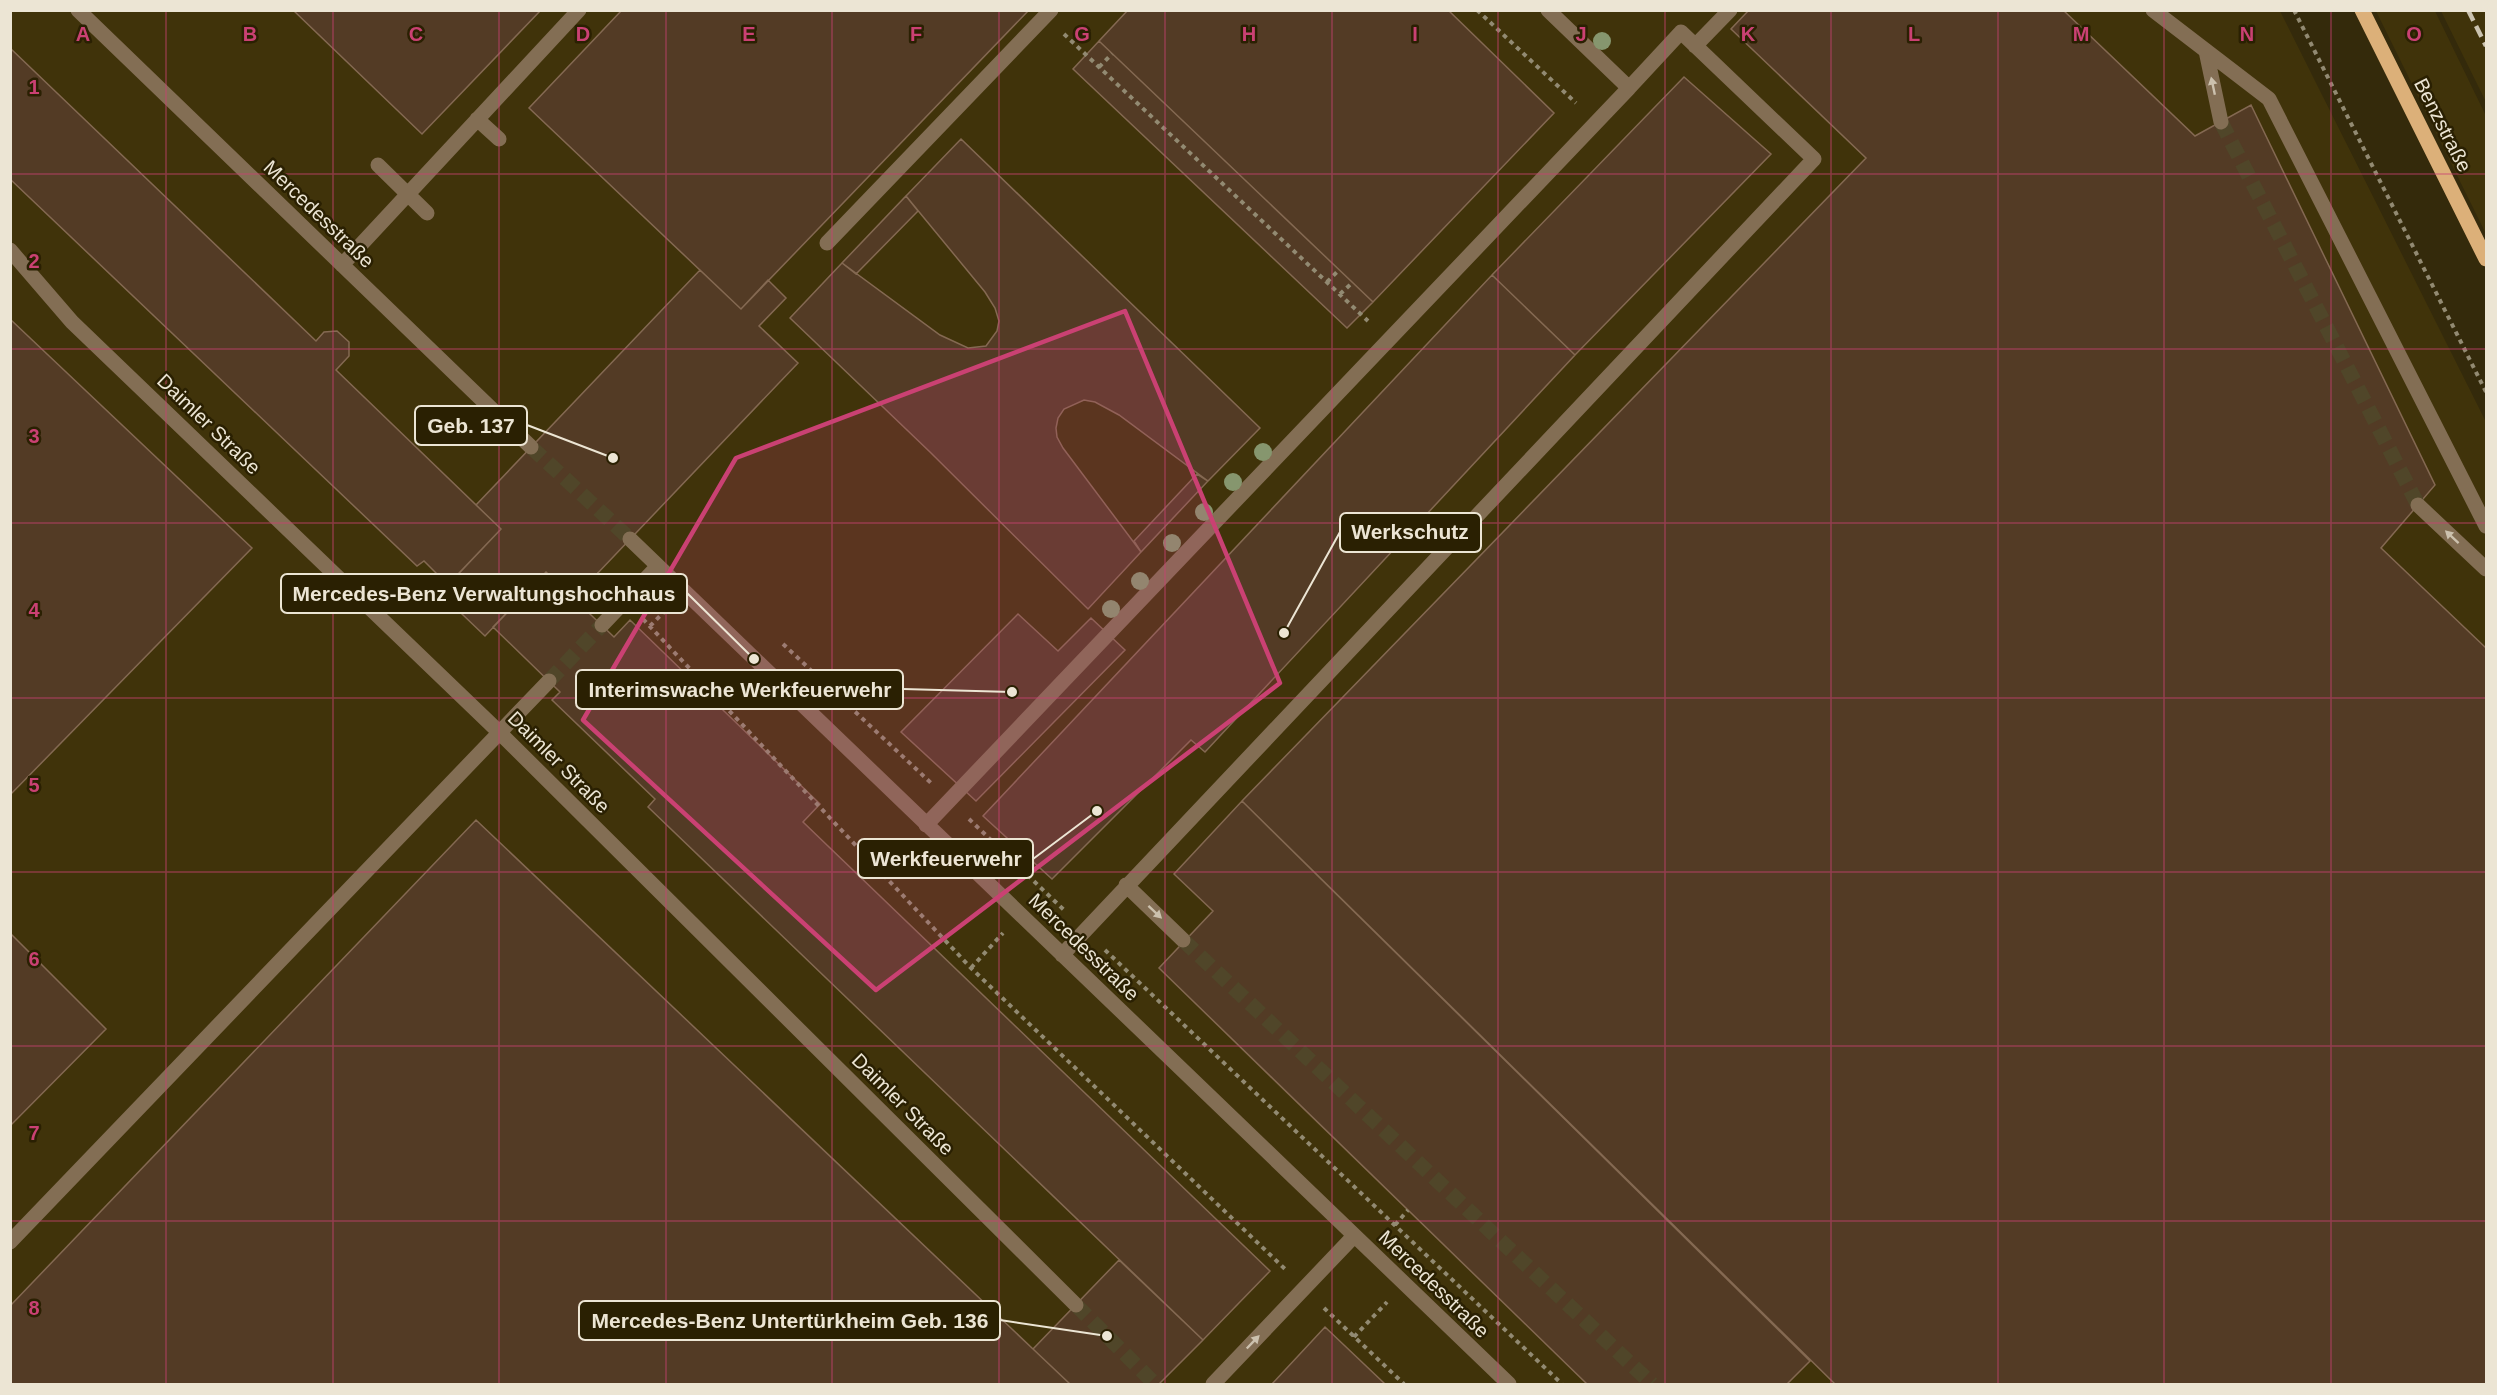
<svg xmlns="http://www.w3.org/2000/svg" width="2497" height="1395" font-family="Helvetica,sans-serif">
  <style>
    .built { fill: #40330a }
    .building { fill: #533b25; stroke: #846952; stroke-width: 1.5 }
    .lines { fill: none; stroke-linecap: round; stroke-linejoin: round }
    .minor-tunnel { stroke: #504629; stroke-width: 15; stroke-dasharray: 15 8; stroke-linecap: butt }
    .path { stroke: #928a72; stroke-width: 4; stroke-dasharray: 4.5 4.5; stroke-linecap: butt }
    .minor { stroke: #836e54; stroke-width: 15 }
    .major { stroke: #dcb079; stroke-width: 15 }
    .rail { stroke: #cbc3b0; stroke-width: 4.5; stroke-dasharray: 12 6; stroke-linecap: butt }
    .tree { fill: #86966e }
    .oneway { fill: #ccc1ae }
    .marked { fill: #ca4173; fill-opacity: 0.2; stroke: #ca4173; stroke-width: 4.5; stroke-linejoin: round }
    .grid { fill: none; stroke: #ca4173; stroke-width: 1.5; stroke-opacity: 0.55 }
    .labels { text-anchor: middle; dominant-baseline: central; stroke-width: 5; stroke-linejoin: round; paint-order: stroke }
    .street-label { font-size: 20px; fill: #ece5d4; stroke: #2a2002 }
    .grid-label { font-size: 20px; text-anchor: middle; font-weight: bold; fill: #ca4173; stroke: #2a2002; stroke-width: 5; stroke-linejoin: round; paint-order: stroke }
    .leader { fill: none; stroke: #ece5d4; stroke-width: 2 }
    .callout-dot { fill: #ece5d4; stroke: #2a2002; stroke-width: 2 }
    .callout { fill: #2a2002; stroke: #ece5d4; stroke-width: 2 }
    .callout-label { font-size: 21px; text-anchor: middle; font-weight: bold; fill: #ece5d4 }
  </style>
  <rect width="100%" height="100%" fill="#342a0b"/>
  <!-- built -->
  <path class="built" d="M10,11H2280L2486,422V1384H11Z
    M2376,11H2435L2486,116V234Z
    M2441,11H2486V102Z"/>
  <!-- building -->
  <path class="building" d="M293,10H541L422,134Z
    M622,10H1029L741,309L529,108Z
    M1128,10H1448L1554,113L1373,302L1099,41Z
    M1749,10H2063L2195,136L2251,105L2435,485L2381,548L2486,648V1384H1835L1242,801L1866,158L1731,29Z
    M1099,41L1373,302L1347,328L1073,69Z
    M10,48L316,341L324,332L337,331L349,342V356L336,370L501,529L448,585L424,561L417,566L10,179Z
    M1684,77L1771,154L1575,355L1492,275Z
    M961,139L1260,428L1208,481L1119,415L1095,402L1084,400L1064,409L1058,418L1056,428L1057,437L1063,448L1141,552L1088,609L930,452L790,318L842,263L940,335L968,348L986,346L997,331L999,321L995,308L985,292L906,196Z
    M906,196L918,211L856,274L842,263Z
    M700,270L741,309L768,280L786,298L759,326L798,363L574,598L546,572L485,636L440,593L501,529L476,505Z
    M1492,275L1575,355L1205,752L1191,740L1052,879L983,816Z
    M10,319L252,548L10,795Z
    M1197,474L1208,481L1141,552L1134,541Z
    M546,572L614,637L630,620L820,804L803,822L1270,1271L1203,1340L648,807L655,799L552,700L560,692L493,627Z
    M1018,614L1058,651L1091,618L1125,650L976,801L901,732Z
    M1242,801L1810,1361L1787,1384H1587L1159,968L1213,911L1174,874Z
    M476,820L1033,1349L1070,1384H10V1306Z
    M10,933L106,1029L10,1126Z
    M1119,1260L1203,1340L1159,1384H1070L1033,1349Z
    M1325,1327L1385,1384H1272Z"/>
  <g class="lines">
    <!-- minor-tunnel -->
    <path class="minor-tunnel" d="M2221,122L2418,505
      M531,447L630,539
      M549,681L602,625
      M1183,940L1652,1384
      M1076,1305L1155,1384"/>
    <!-- path -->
    <path class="path" d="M1477,10L1576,103
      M2294,10L2486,392
      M1064,34L1368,321
      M1099,67L1112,54
      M1327,282L1339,270
      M1340,294L1352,283
      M596,574L605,583
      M643,619L971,968L1285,1269
      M650,626L665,611
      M783,644L931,783
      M969,819L1065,911
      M1105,950L1562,1384
      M971,968L1003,933
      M1395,1225L1408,1210
      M1324,1308L1404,1384
      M1354,1337L1387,1302"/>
    <!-- minor -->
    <path class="minor" d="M78,10L531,447
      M2153,10L2269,99L2486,526
      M1695,46L1730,10
      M2206,51L2221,122
      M477,119L499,139
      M378,165L427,213
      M827,243L1051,10
      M10,250L72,322L500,733L1076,1305
      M342,265L579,10
      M2418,505L2486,569
      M630,539L1509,1384
      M602,625L658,566
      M926,825L1629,88
      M1126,885L1183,940
      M1062,955L1814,159L1681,32L1629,88L1548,10
      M10,1242L549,681
      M1213,1384L1354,1236"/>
    <!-- major -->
    <path class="major" d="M2362,10L2486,259"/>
    <!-- rail -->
    <path class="rail" d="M2468,10L2486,46"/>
  </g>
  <!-- trees -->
  <g class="tree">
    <circle cx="1602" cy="41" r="9"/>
    <circle cx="1263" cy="452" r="9"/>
    <circle cx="1233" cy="482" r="9"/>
    <circle cx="1204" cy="512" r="9"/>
    <circle cx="1172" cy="543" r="9"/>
    <circle cx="1140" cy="581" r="9"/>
    <circle cx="1111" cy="609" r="9"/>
  </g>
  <!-- one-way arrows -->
  <defs><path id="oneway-solid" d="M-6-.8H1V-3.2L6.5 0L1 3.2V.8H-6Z" transform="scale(1.5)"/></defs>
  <g class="oneway">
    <use href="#oneway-solid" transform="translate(2213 86) rotate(-102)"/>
    <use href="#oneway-solid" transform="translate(2452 537) rotate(-137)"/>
    <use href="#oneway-solid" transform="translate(1155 912) rotate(43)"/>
    <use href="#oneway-solid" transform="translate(1253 1342) rotate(-46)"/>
  </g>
  <!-- marked area -->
  <path class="marked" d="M1125,311L1280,683L876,990L583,720L736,458Z"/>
  <!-- grid -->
  <path class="grid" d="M166,10V1384M333,10V1384M499,10V1384M666,10V1384M832,10V1384M999,10V1384M1165,10V1384M1332,10V1384M1498,10V1384M1665,10V1384M1831,10V1384M1998,10V1384M2164,10V1384M2331,10V1384M10,174H2486M10,349H2486M10,523H2486M10,698H2486M10,872H2486M10,1046H2486M10,1221H2486"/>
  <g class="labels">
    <!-- street labels -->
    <g class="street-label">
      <text transform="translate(2443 125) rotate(63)">Benzstraße</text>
      <text transform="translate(319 214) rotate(44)">Mercedesstraße</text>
      <text transform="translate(209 424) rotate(44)">Daimler Straße</text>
      <text transform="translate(559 762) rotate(45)">Daimler Straße</text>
      <text transform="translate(1084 947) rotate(44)">Mercedesstraße</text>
      <text transform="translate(903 1104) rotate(45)">Daimler Straße</text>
      <text transform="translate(1434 1284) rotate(44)">Mercedesstraße</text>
    </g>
  </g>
  <g class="grid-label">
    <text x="83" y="41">A</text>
    <text x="250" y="41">B</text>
    <text x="416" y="41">C</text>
    <text x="583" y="41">D</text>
    <text x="749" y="41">E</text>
    <text x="916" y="41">F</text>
    <text x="1082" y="41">G</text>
    <text x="1249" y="41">H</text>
    <text x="1415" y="41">I</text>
    <text x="1581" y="41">J</text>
    <text x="1748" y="41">K</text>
    <text x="1914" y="41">L</text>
    <text x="2081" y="41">M</text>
    <text x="2247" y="41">N</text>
    <text x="2414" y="41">O</text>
    <text x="34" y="94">1</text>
    <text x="34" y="268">2</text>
    <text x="34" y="443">3</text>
    <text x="34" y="617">4</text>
    <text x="34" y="792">5</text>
    <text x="34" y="966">6</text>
    <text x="34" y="1140">7</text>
    <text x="34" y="1315">8</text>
  </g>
  <!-- callouts -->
  <path class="leader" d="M613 458L527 425M1284 633L1340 532M754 659L687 593M1012 692L903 689M1097 811L1033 859M1107 1336L1000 1320"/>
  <g class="callout-dot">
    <circle cx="613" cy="458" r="6"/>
    <circle cx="1284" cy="633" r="6"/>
    <circle cx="754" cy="659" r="6"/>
    <circle cx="1012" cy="692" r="6"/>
    <circle cx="1097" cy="811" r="6"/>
    <circle cx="1107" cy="1336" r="6"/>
  </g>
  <g class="callout">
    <rect x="415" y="406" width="112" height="39" rx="6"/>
    <rect x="1340" y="513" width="141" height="39" rx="6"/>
    <rect x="281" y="574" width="406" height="39" rx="6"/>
    <rect x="576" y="670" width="327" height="39" rx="6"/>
    <rect x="858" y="839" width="175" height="39" rx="6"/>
    <rect x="579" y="1301" width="421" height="39" rx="6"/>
  </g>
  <g class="callout-label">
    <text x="471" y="433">Geb. 137</text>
    <text x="1410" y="539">Werkschutz</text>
    <text x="484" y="601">Mercedes-Benz Verwaltungshochhaus</text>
    <text x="740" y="697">Interimswache Werkfeuerwehr</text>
    <text x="946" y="866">Werkfeuerwehr</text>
    <text x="790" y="1328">Mercedes-Benz Untertürkheim Geb. 136</text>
  </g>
  <!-- border -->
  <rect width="2497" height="1395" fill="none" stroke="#ece5d4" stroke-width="24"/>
</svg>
